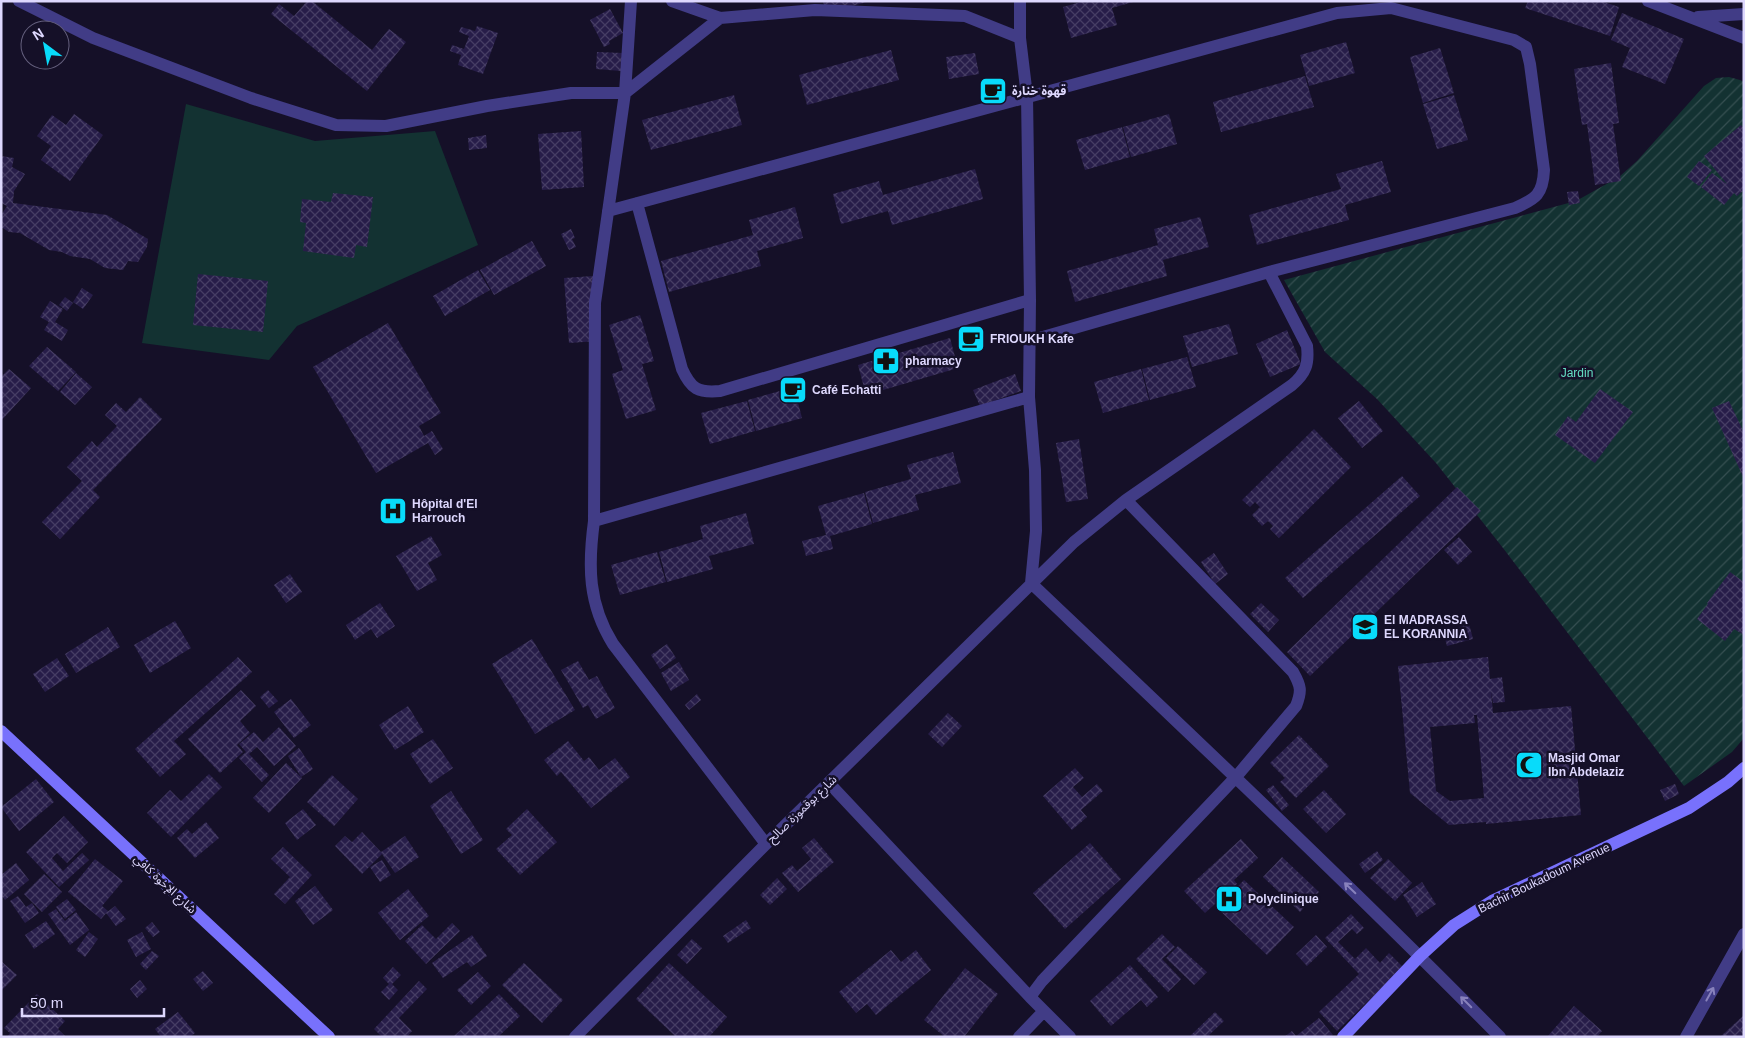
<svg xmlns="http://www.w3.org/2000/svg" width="1745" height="1038" font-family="Arial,'Noto Sans Arabic',sans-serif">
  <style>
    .garden { fill: url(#garden-furrows) }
    .pitch { fill: #133232 }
    .building { fill: url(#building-cross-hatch); fill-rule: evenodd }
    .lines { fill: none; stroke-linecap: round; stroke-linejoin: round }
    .street { stroke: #413c86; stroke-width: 12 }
    .secondary { stroke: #7871fc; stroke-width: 12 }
    .oneway { stroke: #8882bc }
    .labels { text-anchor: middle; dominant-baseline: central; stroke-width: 5; stroke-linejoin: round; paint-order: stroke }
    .poi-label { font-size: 12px; font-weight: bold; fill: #ded8fe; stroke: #151028; text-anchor: start }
    .park-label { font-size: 12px; fill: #64dec3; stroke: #151028 }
    .street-label { font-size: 12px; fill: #ded8fe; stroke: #151028 }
  </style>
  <defs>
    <pattern id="garden-furrows" width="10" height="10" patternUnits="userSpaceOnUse" patternTransform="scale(1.25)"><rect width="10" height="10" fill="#133232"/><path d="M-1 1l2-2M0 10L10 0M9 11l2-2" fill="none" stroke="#354f51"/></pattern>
    <pattern id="building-cross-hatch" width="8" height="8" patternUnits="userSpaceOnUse" patternTransform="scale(1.25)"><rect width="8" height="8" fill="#271d49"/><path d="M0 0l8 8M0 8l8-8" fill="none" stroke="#463d64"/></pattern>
  </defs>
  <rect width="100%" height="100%" fill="#151028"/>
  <!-- garden -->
  <path class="garden" d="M1729,77L1740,80L1744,82V738L1732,752L1684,786L1503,548L1436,463L1377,399L1325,352L1284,280L1576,201L1619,177L1637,161L1704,86L1716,78Z"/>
  <!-- pitch -->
  <path class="pitch" d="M186,104L315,141L435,131L478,245L297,326L269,360L142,343Z"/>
  <!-- building -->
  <path class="building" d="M307,1H312L372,50L389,29L406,42L367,91L271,14L279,4L294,16Z
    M823,1H867V2L826,13Z
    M1084,1H1133V2L1112,8L1117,25L1071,38L1063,7Z
    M1528,1H1601L1619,7L1610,36L1525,8Z
    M610,9L623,33L609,41L610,44L604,47L590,20Z
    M1622,13L1684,39L1665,84L1622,67L1630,48L1611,40Z
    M477,26L498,33L483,74L458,65L461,55L450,51L452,45L464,49L469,36L459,32L461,27L475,31Z
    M1346,42L1355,73L1309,86L1300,55Z
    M1440,48L1454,93L1423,103L1410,57Z
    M891,50L899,80L807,105L799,75Z
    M597,52L623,53L621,71L596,69Z
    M975,53L979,74L949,79L946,57Z
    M1611,63L1619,123L1613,124L1621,181L1595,185L1587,124L1582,125L1574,69Z
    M1305,76L1314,107L1221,132L1213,102Z
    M734,95L742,125L651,150L642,120Z
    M1454,95L1468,140L1437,149L1423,104Z
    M74,114L103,135L70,181L41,160L51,146L37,136L52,115L66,125Z
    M1169,114L1177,144L1131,157L1123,127Z
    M1741,125L1744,129V190L1737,196L1734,193L1724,205L1701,187L1712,173L1727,184L1704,156Z
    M1122,127L1130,157L1085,170L1076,140Z
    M581,131L584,187L542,190L538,134Z
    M486,135L487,148L469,150L468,138Z
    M1,156L14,158L12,167L25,174L14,191L13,203L107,215L148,239L147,247L138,262L128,261L123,270L105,268L90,259L70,256L62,252L49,250L20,233L9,232L1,227V215L7,206L1,203Z
    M1382,161L1391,192L1345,205L1349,220L1257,245L1249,215L1341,189L1336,174Z
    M1699,161L1712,170L1699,186L1687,177Z
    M975,169L983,199L892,225L888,211L841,224L833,194L879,181L883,195Z
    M1578,191L1580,203L1569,205L1567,192Z
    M333,193L373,197L367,247L356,245L354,258L303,251L306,223L300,222L302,199L331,202Z
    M795,207L803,238L757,251L761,266L669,292L661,261L753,235L749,220Z
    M1200,217L1209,247L1163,260L1167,276L1075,302L1067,271L1158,245L1154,229Z
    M571,229L575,238L572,239L576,247L569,250L561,234Z
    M532,241L546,266L494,295L480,270Z
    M478,270L490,290L445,316L433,296Z
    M198,274L268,281L263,332L193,325Z
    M593,276L598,341L569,343L564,278Z
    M82,288L93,295L83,309L73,302Z
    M65,297L73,303L67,311L59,305Z
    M50,301L63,309L55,322L68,330L62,341L44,330L49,322L40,317Z
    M640,315L654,361L642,364L656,410L626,419L612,374L623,370L609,325Z
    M388,323L441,413L419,426L424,436L432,431L443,449L435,455L428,443L376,473L313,367Z
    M1229,324L1238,354L1192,367L1183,336Z
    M1287,330L1301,364L1270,377L1256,344Z
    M950,338L958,368L866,395L858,365Z
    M47,347L76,372L58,391L29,366Z
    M1187,357L1196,387L1150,400L1142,369Z
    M9,369L31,388L1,421V377Z
    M1141,369L1149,400L1103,413L1094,382Z
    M76,373L92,387L75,405L60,392Z
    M1015,374L1021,391L980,406L973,390Z
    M794,387L802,418L756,431L748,400Z
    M1600,389L1633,412L1595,463L1555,435L1568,416L1576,422Z
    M140,397L162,419L93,490L100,497L60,539L42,522L82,481L67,467L92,441L97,447L117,426L105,415L116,403L126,412Z
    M747,401L755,431L710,444L701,413Z
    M1359,401L1383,431L1362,448L1338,418Z
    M1729,401L1744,433V479L1712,408Z
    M1314,429L1351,467L1279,538L1270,529L1273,526L1268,521L1262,526L1252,515L1260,507L1255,502L1250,507L1242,500Z
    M1079,439L1088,499L1066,502L1056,443Z
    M953,452L961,483L915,495L919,510L873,523L865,492L911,479L907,465Z
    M1402,476L1420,496L1303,598L1285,578Z
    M1457,487L1481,511L1310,676L1287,652Z
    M864,493L872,524L830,536L833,549L806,556L802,541L826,535L818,506Z
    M746,513L754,544L709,556L713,569L667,582L659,552L703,539L700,526Z
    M431,536L442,555L428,563L437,580L417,591L396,556Z
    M1459,537L1472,552L1458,565L1444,550Z
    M657,552L666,582L620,595L611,565Z
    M1214,553L1228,574L1215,584L1201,562Z
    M1730,572L1744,582V635L1734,629L1725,641L1697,619L1708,604L1707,603Z
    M290,574L302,592L286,603L274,585Z
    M380,603L395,626L377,638L371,629L355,640L346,625Z
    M1261,603L1279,620L1268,632L1250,614Z
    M175,621L191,648L150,673L134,645Z
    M1469,624L1473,639L1447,646L1443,631Z
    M108,627L120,647L76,673L65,654Z
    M532,639L575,710L535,734L492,664Z
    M667,644L676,658L660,669L651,655Z
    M238,657L252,672L174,741L186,754L160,777L135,749Z
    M1488,657L1490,679L1502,677L1505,702L1493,703L1491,691L1493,713L1571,706L1581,815L1486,824V822L1449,825L1410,793L1398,666ZM1474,715H1477L1484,798L1450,801L1436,791L1430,727L1475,723Z
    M57,658L69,676L45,692L33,674Z
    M578,661L589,680L597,676L615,708L596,719L588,705L583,708L561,670Z
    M679,662L689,680L671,691L661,673Z
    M241,690L256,706L240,721L250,733L237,745L243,752L220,773L188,739Z
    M268,690L278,701L269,708L260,697Z
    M697,694L701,700L689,710L685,705Z
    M291,699L311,725L294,738L274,712Z
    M408,706L424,732L395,750L379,725Z
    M948,713L962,726L942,747L928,734Z
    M279,727L296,746L274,766L257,747L249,754L269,775L262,782L239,758L246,752L239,744L254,732L263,742Z
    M1299,735L1329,766L1296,798L1280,782L1285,778L1270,763Z
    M433,739L453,768L430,784L410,754Z
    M568,741L584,761L589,757L599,770L615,758L630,777L591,808L561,772L557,776L544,760Z
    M299,748L313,769L301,777L288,756Z
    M286,763L302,778L269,813L253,798Z
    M1075,768L1084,778L1073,787L1082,797L1097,784L1103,791L1081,810L1087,817L1072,830L1043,796Z
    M209,774L222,787L171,837L147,813L170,790L181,801Z
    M332,775L358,799L334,826L307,802Z
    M36,779L54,802L19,831L1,807Z
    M1675,784L1679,794L1665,801L1660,790Z
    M1273,785L1289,805L1282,811L1266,790Z
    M1324,790L1346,814L1326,833L1303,809Z
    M451,791L483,840L461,854L430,806Z
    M303,809L316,825L297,840L285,823Z
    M527,809L557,842L520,875L496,849L512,835L506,829Z
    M64,816L88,842L67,863L57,853L52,858L63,871L82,853L89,860L59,887L26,852Z
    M206,822L219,838L195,858L177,838L187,829L192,834Z
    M362,832L381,852L405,836L419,857L395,873L382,854L362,874L335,846L345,836L352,842Z
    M814,838L834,862L798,892L782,873L792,865L797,871L811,859L802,848Z
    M1241,839L1258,858L1234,880L1237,884L1205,913L1184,891Z
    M1090,843L1121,879L1065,929L1033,893Z
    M283,847L312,875L285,904L274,894L290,877L271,859Z
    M1377,851L1383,860L1365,873L1359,864Z
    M1282,857L1319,892L1300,912L1263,877Z
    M95,859L123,881L102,906L108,911L101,919L68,892Z
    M1388,859L1412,883L1395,901L1370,878Z
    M382,860L391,875L380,882L370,867Z
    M16,863L29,880L5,900L1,895V875Z
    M44,874L62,892L42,912L24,894Z
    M777,878L787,889L770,905L760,895Z
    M1244,880L1294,927L1267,955L1217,908Z
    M1422,882L1436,904L1417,917L1403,895Z
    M315,886L333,910L313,925L295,901Z
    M408,889L429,916L400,940L378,913Z
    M18,896L26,907L32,903L39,913L25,923L10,901Z
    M67,899L76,910L65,919L56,907Z
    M115,906L126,919L116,926L106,913Z
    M56,909L65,921L76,912L89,930L70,945L48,914Z
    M1351,914L1364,928L1357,934L1352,929L1338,942L1355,959L1366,948L1380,963L1389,953L1403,967L1337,1031L1319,1012L1359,974L1325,938Z
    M746,920L751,928L728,943L723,936Z
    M46,921L55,934L34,949L25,935Z
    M152,922L160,932L153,937L145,928Z
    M452,923L460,931L426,964L405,941L422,925L436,939Z
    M89,932L98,939L85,957L76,950Z
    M142,932L151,949L136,957L127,940Z
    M1162,934L1175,947L1162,959L1181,979L1168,992L1136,959Z
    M472,935L487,956L471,967L467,962L443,978L432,963Z
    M1316,935L1327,947L1307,966L1296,954Z
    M692,939L702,948L687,964L677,955Z
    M1178,946L1207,972L1194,985L1166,958Z
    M891,950L901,962L916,950L931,970L876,1015L867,1004L856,1013L839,992Z
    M152,951L159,956L146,970L140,964Z
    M1,961L17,975L1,991Z
    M524,963L563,1000L542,1023L502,985Z
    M669,963L727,1017L709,1037H676L636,999Z
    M1130,965L1158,997L1147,1007L1141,1000L1111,1026L1090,1001Z
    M393,967L401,975L392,984L398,990L389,1000L381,992L389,984L383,978Z
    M965,968L998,994L964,1037H945L924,1020Z
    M203,971L213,983L203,991L193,979Z
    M478,972L491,986L471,1005L457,990Z
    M140,980L147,989L137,998L130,989Z
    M419,981L427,989L399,1018L412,1031L407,1037H382L374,1029Z
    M37,994L65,1021L58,1029L66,1037H7L10,1033L4,1028Z
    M499,994L520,1016L498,1037H453Z
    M1574,1006L1602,1031L1597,1037H1547Z
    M178,1012L195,1033L190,1037H161L155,1029Z
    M1215,1012L1224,1021L1209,1035L1211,1037H1189Z
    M1744,1015V1037H1720Z
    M1319,1018L1333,1035L1330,1037H1284L1292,1031L1296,1036Z"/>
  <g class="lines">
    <!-- street -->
    <path class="street" d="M19,1L93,38L251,98L336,125L386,126L487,106L571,93H625L720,18
      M631,1L625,93L595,303L594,521C588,566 588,604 613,644L766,844
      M672,1L720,18L815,10L965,16L1020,38
      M1020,1V38L1027,96L1030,300L1029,397L1035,470L1036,531L1031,583
      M1648,1L1744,38
      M1698,17L1744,14
      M637,203L682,369C691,389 698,393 720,391L1030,300
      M608,211L1337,13L1391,8L1514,40L1526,47L1530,64L1544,170C1543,194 1536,199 1515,208L1269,272L1029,341
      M594,521L1029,397
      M1031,583C1189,733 1347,882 1500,1037
      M829,783L1030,997L1070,1037
      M1030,997L1042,981L1236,777L1296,706C1302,691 1301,686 1293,672L1126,500
      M575,1037L766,844L1074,542L1126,500L1292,385C1306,373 1309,364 1307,346L1269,272
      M1019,1037L1044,1011
      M1686,1037L1744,934"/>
    <!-- secondary -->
    <path class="secondary" d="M1,731L329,1037
      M1343,1037L1420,956L1454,925L1492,901L1689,808L1728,782L1744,768"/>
  </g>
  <!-- one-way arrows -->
  <defs><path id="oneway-shaft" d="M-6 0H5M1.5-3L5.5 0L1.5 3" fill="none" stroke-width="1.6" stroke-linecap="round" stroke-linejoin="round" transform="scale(1.25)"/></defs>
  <g class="oneway">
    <use href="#oneway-shaft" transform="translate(1350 888) rotate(-136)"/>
    <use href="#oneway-shaft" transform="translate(1710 994) rotate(-61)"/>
    <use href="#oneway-shaft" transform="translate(1466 1002) rotate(-135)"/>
  </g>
  <!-- icons -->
  <defs>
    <g id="cafe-square" transform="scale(1.4375)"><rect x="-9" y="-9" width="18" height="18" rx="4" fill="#08dbfa" stroke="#151028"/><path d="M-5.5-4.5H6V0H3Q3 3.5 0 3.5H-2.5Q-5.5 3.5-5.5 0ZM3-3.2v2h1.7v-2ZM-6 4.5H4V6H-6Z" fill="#111"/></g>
    <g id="pharmacy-square" transform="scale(1.4375)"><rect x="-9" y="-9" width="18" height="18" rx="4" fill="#08dbfa" stroke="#151028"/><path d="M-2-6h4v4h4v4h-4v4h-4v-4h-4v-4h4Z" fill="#111"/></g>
    <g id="hospital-square" transform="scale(1.4375)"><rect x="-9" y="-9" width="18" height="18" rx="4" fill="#08dbfa" stroke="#151028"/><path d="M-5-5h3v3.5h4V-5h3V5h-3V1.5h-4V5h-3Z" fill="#111"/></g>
    <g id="school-square" transform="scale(1.4375)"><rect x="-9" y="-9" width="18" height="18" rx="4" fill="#08dbfa" stroke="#151028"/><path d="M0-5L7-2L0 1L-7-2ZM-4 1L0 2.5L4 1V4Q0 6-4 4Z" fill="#111"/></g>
    <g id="mosque-square" transform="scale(1.4375)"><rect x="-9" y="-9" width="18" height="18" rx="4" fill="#08dbfa" stroke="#151028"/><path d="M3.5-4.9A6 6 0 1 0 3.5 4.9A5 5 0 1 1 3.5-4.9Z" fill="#111"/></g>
  </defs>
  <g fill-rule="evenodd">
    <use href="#cafe-square" x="993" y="91"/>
    <use href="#cafe-square" x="971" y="339"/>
    <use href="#pharmacy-square" x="886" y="361"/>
    <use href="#cafe-square" x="793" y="390"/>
    <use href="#hospital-square" x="393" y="511"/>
    <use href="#school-square" x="1365" y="627"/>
    <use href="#mosque-square" x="1529" y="765"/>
    <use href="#hospital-square" x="1229" y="899"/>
  </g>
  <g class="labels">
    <!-- poi labels -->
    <g class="poi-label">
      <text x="1012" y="91">قهوة خنارة</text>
      <text x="990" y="339">FRIOUKH Kafe</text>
      <text x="905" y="361">pharmacy</text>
      <text x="812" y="390">Café Echatti</text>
      <text x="412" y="504">Hôpital d'El<tspan x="412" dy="14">Harrouch</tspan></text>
      <text x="1384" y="620">El MADRASSA<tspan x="1384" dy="14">EL KORANNIA</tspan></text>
      <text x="1548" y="758">Masjid Omar<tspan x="1548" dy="14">Ibn Abdelaziz</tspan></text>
      <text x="1248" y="899">Polyclinique</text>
    </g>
    <!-- park labels -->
    <g class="park-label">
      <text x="1577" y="373">Jardin</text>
    </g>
    <!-- street labels -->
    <g class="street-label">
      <text transform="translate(802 809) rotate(-44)">شارع بوقموزة صالح</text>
      <text transform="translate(1544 878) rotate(-26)">Bachir Boukadoum Avenue</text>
      <text transform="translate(165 884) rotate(43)">شارع الإخوة كافي</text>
    </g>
  </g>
  <!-- border -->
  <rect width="1745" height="1038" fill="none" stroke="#ded8fe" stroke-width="5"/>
  <!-- north arrow -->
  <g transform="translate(45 45) rotate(328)"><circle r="24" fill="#151028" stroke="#65607e"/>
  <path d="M0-4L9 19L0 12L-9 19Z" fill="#08dbfa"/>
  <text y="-8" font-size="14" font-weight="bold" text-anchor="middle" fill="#ded8fe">N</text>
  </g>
  <!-- scale -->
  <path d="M22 1008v8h142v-8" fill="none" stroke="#ded8fe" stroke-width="2.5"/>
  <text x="30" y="1008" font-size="15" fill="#ded8fe" stroke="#151028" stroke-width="4" paint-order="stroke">50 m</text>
</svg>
